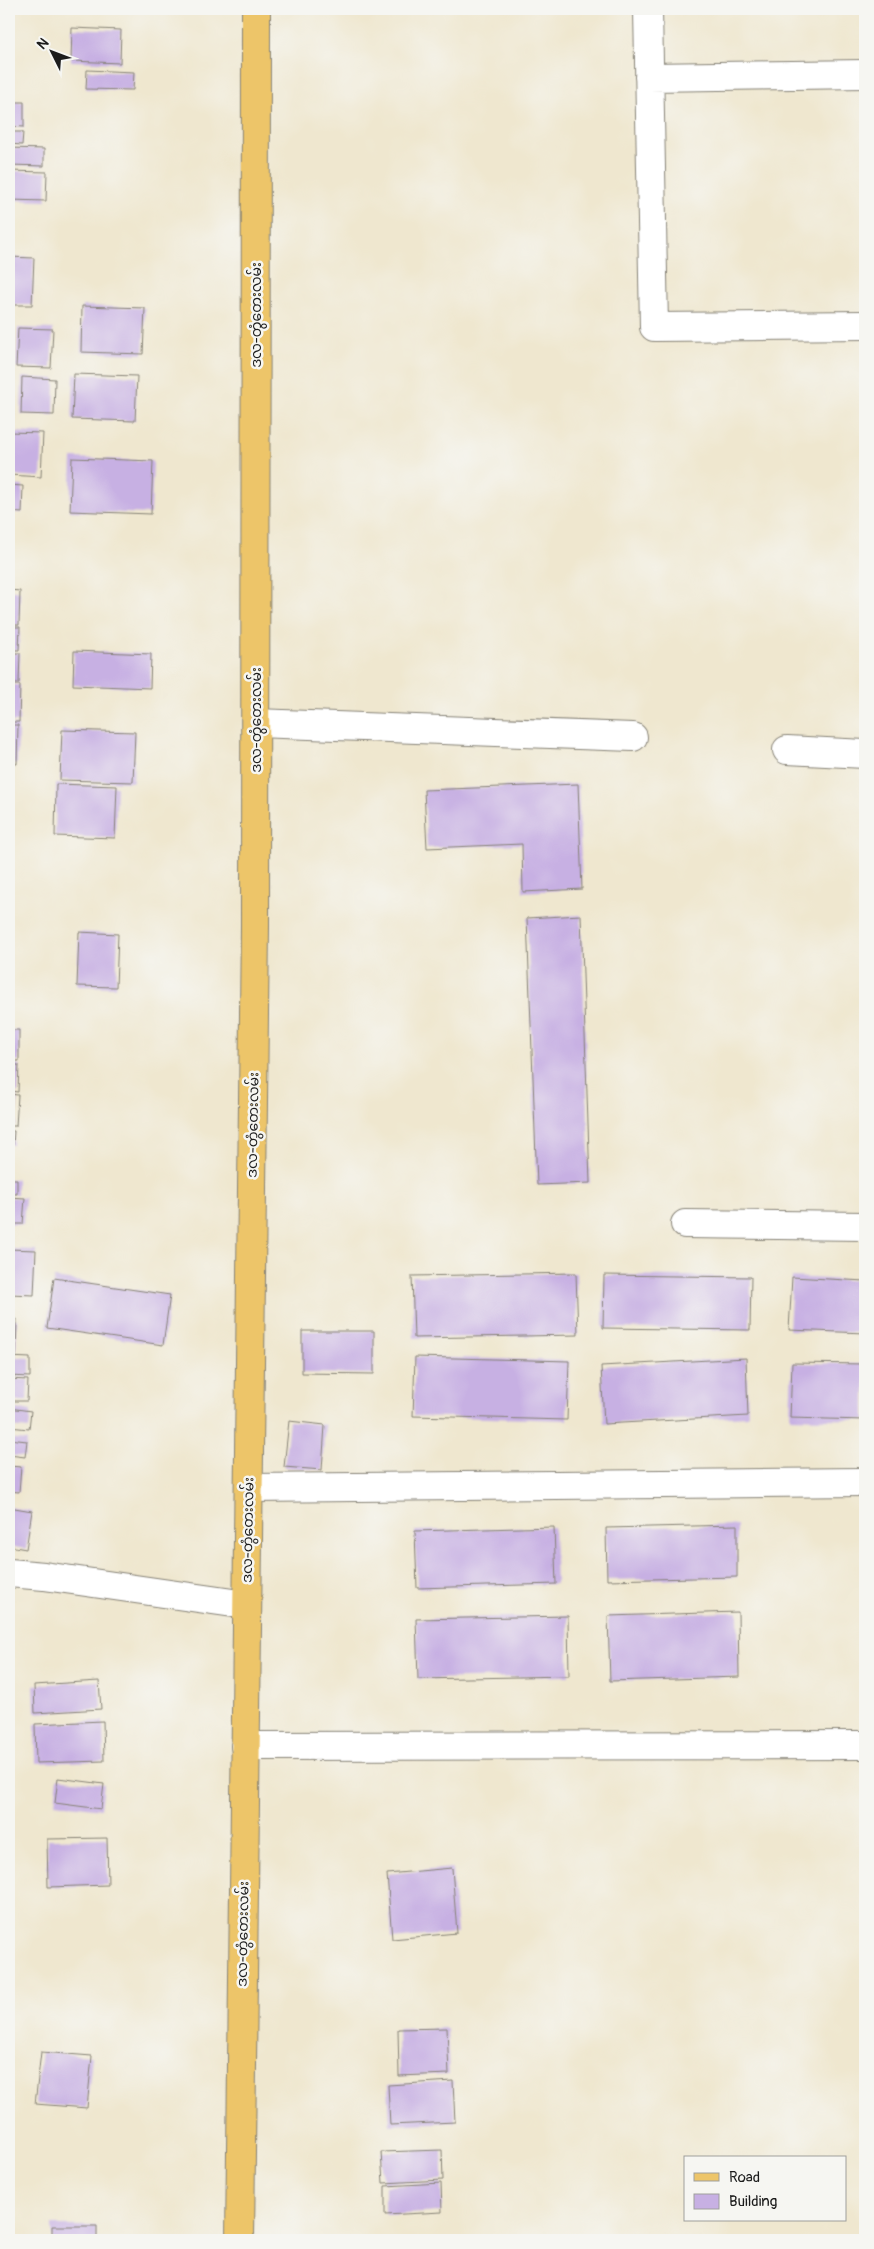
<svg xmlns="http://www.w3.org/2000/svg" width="874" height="2249" font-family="Pangolin,'Noto Sans Myanmar',sans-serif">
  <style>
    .building { fill: #c7b0e3 }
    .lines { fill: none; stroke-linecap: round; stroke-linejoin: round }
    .minor-casing { stroke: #868276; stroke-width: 30 }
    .major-casing { stroke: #868276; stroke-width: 30 }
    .minor { stroke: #fff; stroke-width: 28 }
    .major { stroke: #edc569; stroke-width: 28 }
    .labels { text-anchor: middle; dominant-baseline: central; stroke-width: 5; stroke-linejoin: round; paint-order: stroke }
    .street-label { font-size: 14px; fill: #1c1c1c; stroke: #f6f6f2 }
  </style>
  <rect width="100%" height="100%" fill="#f6f6f2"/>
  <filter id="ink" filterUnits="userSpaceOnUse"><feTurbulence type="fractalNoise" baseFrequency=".02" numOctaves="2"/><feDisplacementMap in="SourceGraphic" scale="10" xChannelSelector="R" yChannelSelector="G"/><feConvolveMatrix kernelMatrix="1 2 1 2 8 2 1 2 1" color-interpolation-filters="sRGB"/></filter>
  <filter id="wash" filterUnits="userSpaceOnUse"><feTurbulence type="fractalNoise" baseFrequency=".0096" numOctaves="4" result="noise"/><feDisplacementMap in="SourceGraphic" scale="20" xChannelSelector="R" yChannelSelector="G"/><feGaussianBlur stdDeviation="1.12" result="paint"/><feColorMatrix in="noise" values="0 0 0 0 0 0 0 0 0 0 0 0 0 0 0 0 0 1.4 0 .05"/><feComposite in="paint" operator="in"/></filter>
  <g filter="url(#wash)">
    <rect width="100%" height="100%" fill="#efe7cf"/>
    <g id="blocks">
      <!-- building -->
      <path class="building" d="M72,28L121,30L120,63L71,61Z
        M87,70L134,72L133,90L86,89Z
        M9,102H24V127L9,126Z
        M9,132H23L22,145L9,144Z
        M9,148L44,149V166L9,165Z
        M9,171L47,172L46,201L9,200Z
        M9,257L34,258L32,305H9Z
        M82,306L145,308L143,354L81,352Z
        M18,328L53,329L51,368L16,367Z
        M74,374L137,376L135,421L72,419Z
        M22,377L55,379L54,415L21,414Z
        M9,384L12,385L10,423H9Z
        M9,432L43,433L41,477L9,475Z
        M72,458L153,461L151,514L70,511Z
        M9,485L23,486L22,513L9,512Z
        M9,590L20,591L19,625H9Z
        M9,627H20L19,650H9Z
        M74,651L151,654L150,688L73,685Z
        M9,653H20L19,683H9Z
        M9,685H20L19,722H9Z
        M9,725H18L17,764L9,763Z
        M62,730L135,732L133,782L60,780Z
        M56,784L117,786L115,838L55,836Z
        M578,784L582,889L523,892L522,844L427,848L424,790Z
        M581,915L590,1183L537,1185L527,918Z
        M79,932L118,934L116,987L77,986Z
        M9,1030H19V1061H9Z
        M9,1065H19L18,1092L9,1091Z
        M9,1094L18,1095L16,1126H9Z
        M9,1131H14L13,1145H9Z
        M9,1179H17V1194H9Z
        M9,1197L25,1198L23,1224H9Z
        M9,1249L36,1250L34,1295L9,1294Z
        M576,1273L578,1335L414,1338L412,1276Z
        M604,1275L751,1277L750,1330L603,1328Z
        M792,1277L865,1281V1333L789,1330Z
        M54,1278L170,1295L163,1345L47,1328Z
        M9,1319H17L16,1356H9Z
        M302,1331H374V1374L302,1373Z
        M9,1357L30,1358V1377L9,1376Z
        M415,1357L569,1361L567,1420L413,1416Z
        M746,1358L748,1416L604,1424L601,1366Z
        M792,1363L865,1364V1420L790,1418Z
        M9,1379L28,1380L27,1401H9Z
        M9,1408L31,1411L29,1429L9,1427Z
        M289,1421L325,1425L322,1470L284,1467Z
        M9,1439L27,1441L25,1457L9,1455Z
        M9,1466L21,1467L19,1492L9,1491Z
        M9,1507L32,1511L26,1549L9,1546Z
        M737,1525V1577L607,1580L606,1528Z
        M554,1527L556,1584L417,1588L415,1531Z
        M738,1612L739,1677L610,1681L608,1616Z
        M568,1616L569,1676L418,1679L416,1619Z
        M99,1681L101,1709L35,1713L34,1685Z
        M103,1721L104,1761L36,1763L35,1724Z
        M58,1778L104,1784L101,1809L55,1803Z
        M107,1838L108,1885L48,1887L47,1839Z
        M452,1868L457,1933L392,1939L387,1874Z
        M447,2028L449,2074L399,2076L398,2029Z
        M41,2052L92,2056L87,2108L35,2104Z
        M453,2081L455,2122L390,2125L388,2085Z
        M442,2150L443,2180L383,2183L381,2152Z
        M441,2183L442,2212L385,2215V2186Z
        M52,2226H97V2240H52Z"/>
    </g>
  </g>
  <g filter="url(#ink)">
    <use href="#blocks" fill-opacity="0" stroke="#868276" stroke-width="1"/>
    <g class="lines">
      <!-- minor casing -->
      <g class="minor-casing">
        <path id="minor" d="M648,9L654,327L865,325
          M649,77L865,74
          M256,723L633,737
          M787,750L865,754
          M685,1224L865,1226
          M249,1488L865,1482
          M9,1573L44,1576L247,1605
          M245,1746L865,1745"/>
      </g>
      <!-- major casing -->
      <g class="major-casing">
        <path id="major" d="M240,2240L255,926L256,9"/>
      </g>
      <!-- minor -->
      <use href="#minor" class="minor"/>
      <!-- major -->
      <use href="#major" class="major"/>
    </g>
  </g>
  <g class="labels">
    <!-- street labels -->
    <g class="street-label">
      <text transform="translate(256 315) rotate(-90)">ဒလ-တွံတေးလမ်း</text>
      <text transform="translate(256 720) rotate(-90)">ဒလ-တွံတေးလမ်း</text>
      <text transform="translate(253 1125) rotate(-89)">ဒလ-တွံတေးလမ်း</text>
      <text transform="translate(248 1530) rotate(-89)">ဒလ-တွံတေးလမ်း</text>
      <text transform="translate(243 1934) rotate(-89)">ဒလ-တွံတေးလမ်း</text>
    </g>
  </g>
  <!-- margin -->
  <rect width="874" height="2249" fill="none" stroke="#f6f6f2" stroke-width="30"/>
  <!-- legend -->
  <rect x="684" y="2156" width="162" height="65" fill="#f6f6f2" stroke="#9f9f9c"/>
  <rect x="694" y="2173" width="25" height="8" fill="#edc569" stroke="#9f9f9c"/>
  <text x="729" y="2182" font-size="15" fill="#1c1c1c">Road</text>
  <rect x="694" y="2194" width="25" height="15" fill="#c7b0e3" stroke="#9f9f9c"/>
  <text x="729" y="2206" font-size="15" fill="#1c1c1c">Building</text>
  <!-- north arrow -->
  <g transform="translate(52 52) rotate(312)" stroke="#f6f6f2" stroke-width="4" paint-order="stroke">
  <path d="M0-4L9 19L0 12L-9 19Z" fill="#1c1c1c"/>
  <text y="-8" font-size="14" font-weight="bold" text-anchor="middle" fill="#1c1c1c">N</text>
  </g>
</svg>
